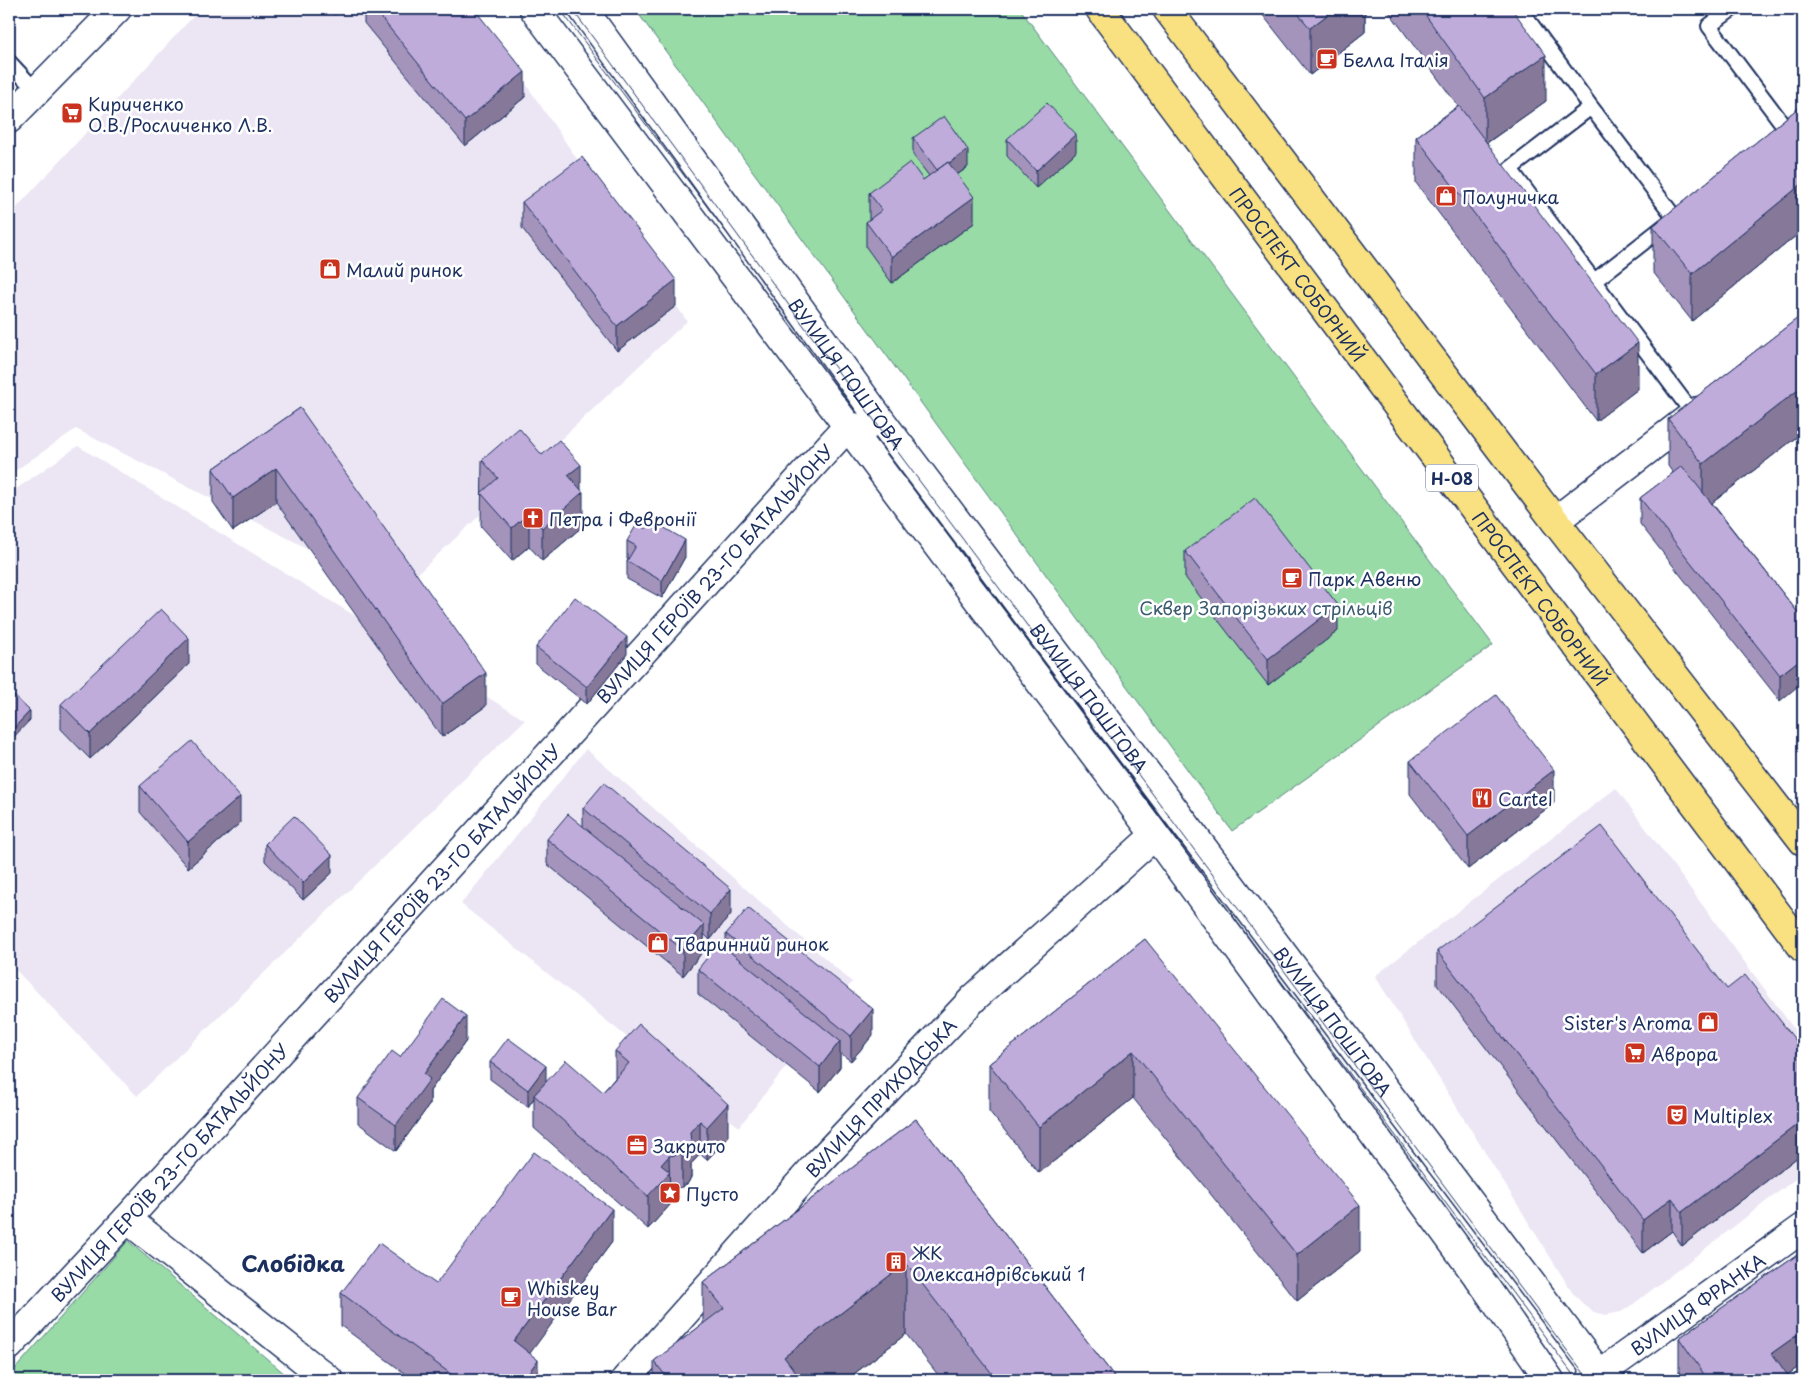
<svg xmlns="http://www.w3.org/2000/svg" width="1812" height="1389" font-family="'Playpen Sans',sans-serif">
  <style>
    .built { fill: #ece6f4 }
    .green { fill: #98dba6; stroke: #5a8582 }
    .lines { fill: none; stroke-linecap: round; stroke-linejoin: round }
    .lane-casing { stroke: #1b2f5e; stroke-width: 18 }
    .street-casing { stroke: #1b2f5e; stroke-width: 31 }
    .secondary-casing { stroke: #1b2f5e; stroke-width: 31 }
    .primary-casing { stroke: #1b2f5e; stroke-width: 31 }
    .lane { stroke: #fff; stroke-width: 14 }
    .street { stroke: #fff; stroke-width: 28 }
    .secondary { stroke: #fff; stroke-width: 28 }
    .primary { stroke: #f9e181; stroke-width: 28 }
    .tram { stroke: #1b2f5e; stroke-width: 1 }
    .wall { fill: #a494bc; stroke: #1b2f5e }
    .shaded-wall { fill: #867899; stroke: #1b2f5e }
    .building { fill: #bfacdb; stroke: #1b2f5e }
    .labels { text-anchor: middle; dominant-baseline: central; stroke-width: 5; stroke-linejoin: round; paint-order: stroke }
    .shield { fill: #fff; stroke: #5f6d8e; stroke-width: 1 }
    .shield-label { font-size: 16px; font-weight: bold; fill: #1b2f5e }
    .poi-label { font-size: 18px; fill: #1b2f5e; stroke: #fff; text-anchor: start }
    .street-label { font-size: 18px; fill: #1b2f5e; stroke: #fff }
    .park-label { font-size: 18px; fill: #3a5a70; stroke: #fff }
    .district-label { font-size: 22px; font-weight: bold; fill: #1b2f5e; stroke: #fff }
  </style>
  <rect width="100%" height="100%" fill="#fff"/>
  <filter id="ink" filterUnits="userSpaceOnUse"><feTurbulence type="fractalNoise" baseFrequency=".02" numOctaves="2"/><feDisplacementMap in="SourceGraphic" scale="10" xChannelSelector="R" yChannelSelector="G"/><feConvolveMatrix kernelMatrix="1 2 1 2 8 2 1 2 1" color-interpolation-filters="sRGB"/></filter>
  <g filter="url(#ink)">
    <!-- built -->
    <path class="built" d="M200,9H475L687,321L396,594L76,429L9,475V216Z
      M78,446L525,720L137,1096L9,963V494Z
      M586,749L852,982L739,1127L461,904Z
      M1616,788L1803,1041V1173L1631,1306L1621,1312L1606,1315L1593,1312L1583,1304L1572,1292L1375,976Z"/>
    <!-- green -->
    <path class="green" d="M635,9H1020L1493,645L1232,831Z
      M128,1241L292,1380H9V1376Z"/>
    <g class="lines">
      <!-- lane casing -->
      <g class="lane-casing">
        <path id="lane" d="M1520,9L1591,107L1510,169L1694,415
          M1732,9L1709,26L1788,131L1803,119
          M9,62L36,91
          M1591,107L1675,218
          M1593,282L1667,224"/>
      </g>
      <!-- street casing -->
      <g class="street-casing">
        <g id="street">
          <path d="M534,9L1155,835L1486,1288L1550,1380"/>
          <path id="s1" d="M583,9L882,422L1604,1380"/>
          <path d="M1555,521L1698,411"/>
          <path d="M127,1219L329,1380"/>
          <path id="s2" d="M9,1346L127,1219L848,426L864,429"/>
          <path id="s3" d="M625,1380L817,1164L974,998L1155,835"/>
          <path id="s4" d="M1591,1380L1803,1228"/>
        </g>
      </g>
      <!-- secondary casing -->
      <g class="secondary-casing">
        <path id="secondary" d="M9,119L117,9"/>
      </g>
      <!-- primary casing -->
      <g class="primary-casing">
        <g id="primary">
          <path id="s5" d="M1100,9L1803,948"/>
          <path d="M1167,9L1555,521L1803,841"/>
        </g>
      </g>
      <!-- lane -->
      <use href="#lane" class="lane"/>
      <!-- street -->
      <use href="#street" class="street"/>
      <!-- secondary -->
      <use href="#secondary" class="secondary"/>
      <!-- primary -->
      <use href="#primary" class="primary"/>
      <!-- tram -->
      <path class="tram" d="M560,9L726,232
        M572,9L807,330L1589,1380
        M959,547L1577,1380"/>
    </g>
    <!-- wall -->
    <path class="wall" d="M330,9H342L334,15Z
      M364,9H474L525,97L465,146L364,23Z
      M1258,9H1365V32L1310,75Z
      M1387,9H1512L1546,101L1487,143L1638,389L1596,421L1416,183V137L1458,106Z
      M1803,104V230L1692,321L1653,272V226Z
      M913,138L968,167L957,175L974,223L892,283L866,247V222L869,219V193L923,180L929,176L913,155Z
      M1007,139L1076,152L1036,188L1007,156Z
      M522,202L676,306L617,351L522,228Z
      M1803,314V432L1712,503L1803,619L1780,701L1640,524V498L1673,473L1668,466V419Z
      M300,408L486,706L442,737L276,502L233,531L213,502V469Z
      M542,455L581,490L583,526L542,561L529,546L512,561L481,526L482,460Z
      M646,529L685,557L662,598L627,579V561L629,559H627V541Z
      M1185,551L1338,631L1268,685L1185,577Z
      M536,647L627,654L587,704L536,664Z
      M189,664L90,759L61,729V704Z
      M1410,761L1554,803L1468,869L1410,794Z
      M140,786L240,823L188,868L140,812Z
      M583,808L731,914L710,940L704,934V950L683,976L547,864V839L583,826Z
      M265,844L332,873L303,900L265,861Z
      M726,934L873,1035L851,1061L840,1053V1067L820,1092L698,994V969L726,949Z
      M1145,939L1360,1251L1297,1301L1133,1098L1039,1173L989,1111V1064Z
      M1437,951L1727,989L1803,1050V1153L1682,1246L1672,1231L1643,1253L1437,984Z
      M466,1041L430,1091V1104L396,1151L358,1123V1098L400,1057Z
      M615,1051L728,1137L707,1160L700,1154L691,1164V1177L688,1183L682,1187L670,1189V1205L648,1229L534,1128V1098L528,1107L490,1079V1062L546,1082L603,1092L615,1078Z
      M916,1119L1117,1380H942L906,1334L846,1380H654V1361L703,1324V1282Z
      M612,1242L529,1353L538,1380H414L341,1326V1293L436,1284Z
      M1803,1251V1364L1787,1375L1791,1380H1685L1679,1372V1338Z"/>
    <!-- shaded-wall -->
    <path class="shaded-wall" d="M334,9H342L334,15Z
      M1335,9H1365V32L1310,75V28Z
      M1546,55V101L1485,144V98Z
      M525,72V97L465,146V121Z
      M1076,134V152L1036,188V171Z
      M968,150V167L938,188V171Z
      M1803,183V230L1692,321V274Z
      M974,197V223L892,283V257Z
      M676,280V306L617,351V326Z
      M1638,343V389L1596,421V374Z
      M1803,386V432L1703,510V464Z
      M581,465V494L583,492V526L542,561V528L568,475Z
      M276,468V502L233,531V498Z
      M529,513V546L512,561V528Z
      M685,540V557L662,598V581Z
      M1338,605V631L1268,685V659Z
      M627,637V654L587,704V687Z
      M189,638V664L90,759V734Z
      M1803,657V682L1780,701V675Z
      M486,673V706L442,737V704Z
      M30,711V720L9,742V733Z
      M1554,770V803L1468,869V836Z
      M240,797V823L188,868V842Z
      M332,855V873L303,900V883Z
      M731,889V914L710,940V914Z
      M704,925V950L683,976V950Z
      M873,1009V1035L851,1061V1036Z
      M466,1016V1041L430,1091V1104L396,1151V1125L424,1074Z
      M840,1041V1067L820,1092V1067Z
      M1133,1051V1098L1039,1173V1127Z
      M546,1066V1083L534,1095V1098L528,1107V1090Z
      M728,1104V1137L707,1160V1127Z
      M1803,1120V1153L1682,1246V1212Z
      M700,1121V1154L691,1164V1177L688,1183L682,1187V1154L690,1132Z
      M669,1156L670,1205L648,1229V1196L661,1165Z
      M1672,1198V1231L1643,1253V1220Z
      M1360,1205V1251L1297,1301V1255Z
      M612,1209V1242L514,1375V1341Z
      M906,1263V1334L846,1380H784V1357Z
      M1803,1331V1364L1780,1380L1772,1353Z
      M538,1360V1380H523Z"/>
    <!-- building -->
    <path class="building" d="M374,9H474L525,72L465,121Z
      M1294,9H1335L1310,28Z
      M1421,9H1512L1546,55L1485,98Z
      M1047,103L1076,134L1036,171L1007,139Z
      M1803,104V183L1692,274L1653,226Z
      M1459,106L1638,343L1596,374L1416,137Z
      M944,116L968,150L949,163L948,162L937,170L913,138Z
      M582,157L676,280L617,326L522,202Z
      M910,162L923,180L948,162L974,197L892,257L866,222L882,210L869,193Z
      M1803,314V386L1703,464L1668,419Z
      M300,408L486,673L442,704L276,468L233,498L213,469Z
      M519,428L542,455L559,440L581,465L568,475L583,492L542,528L529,513L512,528L481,493L498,478L482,460Z
      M1682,466L1803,619V657L1780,675L1640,498Z
      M1255,498L1338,605L1268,659L1185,551Z
      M651,520L685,540L662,581L627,561L636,546L627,541L637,524L646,529Z
      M575,597L627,637L587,687L536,647Z
      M161,609L189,638L90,734L61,704Z
      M9,691L30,711L9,733Z
      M1496,695L1554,770L1468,836L1410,761Z
      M192,741L240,797L188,842L140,786Z
      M604,783L731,889L710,914L583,808Z
      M568,814L704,925L683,950L547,839Z
      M294,816L332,855L303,883L265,844Z
      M1602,826L1727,989L1745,975L1803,1050V1120L1682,1212L1672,1198L1643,1220L1437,951Z
      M748,908L873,1009L851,1036L726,934Z
      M1145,939L1360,1205L1297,1255L1133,1051L1039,1127L989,1064Z
      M719,943L840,1041L820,1067L698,969Z
      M443,999L466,1016L424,1074L430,1079L396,1125L358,1098L392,1051L400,1057Z
      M639,1024L728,1104L707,1127L700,1121L690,1132L691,1144L688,1150L682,1154L669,1156L661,1165L670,1172L648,1196L534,1095L566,1060L603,1092L629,1063L615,1051Z
      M508,1038L546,1066L528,1090L490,1062Z
      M916,1119L1117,1380H997L906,1263L784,1357L800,1378L798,1380H669L654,1361L724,1308L703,1282Z
      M534,1152L612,1209L514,1341L538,1360L523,1380H459L341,1293L379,1243L436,1284Z
      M1803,1251V1331L1772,1353L1791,1380H1708L1679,1338Z"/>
  </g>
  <!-- icons -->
  <defs>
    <g id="cafe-square" transform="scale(1.125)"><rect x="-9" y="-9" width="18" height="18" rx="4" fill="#c8321e" stroke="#fff"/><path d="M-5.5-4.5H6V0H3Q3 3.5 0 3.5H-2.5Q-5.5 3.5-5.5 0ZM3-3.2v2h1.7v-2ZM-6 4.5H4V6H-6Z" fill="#fff"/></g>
    <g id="supermarket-square" transform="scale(1.125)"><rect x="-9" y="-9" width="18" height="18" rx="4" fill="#c8321e" stroke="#fff"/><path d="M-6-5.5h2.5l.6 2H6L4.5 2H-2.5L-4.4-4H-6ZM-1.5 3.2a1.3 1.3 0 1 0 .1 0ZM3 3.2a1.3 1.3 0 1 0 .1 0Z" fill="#fff"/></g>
    <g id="shop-square" transform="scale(1.125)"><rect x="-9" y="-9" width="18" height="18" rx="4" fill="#c8321e" stroke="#fff"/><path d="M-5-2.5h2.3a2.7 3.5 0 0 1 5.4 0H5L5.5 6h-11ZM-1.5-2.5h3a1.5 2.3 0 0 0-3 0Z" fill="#fff"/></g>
    <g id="church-square" transform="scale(1.125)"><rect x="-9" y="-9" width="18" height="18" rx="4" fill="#c8321e" stroke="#fff"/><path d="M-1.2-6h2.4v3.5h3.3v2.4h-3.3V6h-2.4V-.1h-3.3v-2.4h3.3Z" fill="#fff"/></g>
    <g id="restaurant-square" transform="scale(1.125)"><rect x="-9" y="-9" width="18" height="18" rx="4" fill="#c8321e" stroke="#fff"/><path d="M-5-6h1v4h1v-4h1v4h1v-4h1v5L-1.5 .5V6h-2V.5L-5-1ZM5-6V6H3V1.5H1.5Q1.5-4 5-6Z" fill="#fff"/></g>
    <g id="theatre-square" transform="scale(1.125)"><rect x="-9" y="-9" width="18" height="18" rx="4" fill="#c8321e" stroke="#fff"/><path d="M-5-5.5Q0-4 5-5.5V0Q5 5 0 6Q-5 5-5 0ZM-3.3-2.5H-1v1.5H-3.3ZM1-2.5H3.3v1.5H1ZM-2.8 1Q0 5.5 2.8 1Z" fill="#fff"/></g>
    <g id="office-square" transform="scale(1.125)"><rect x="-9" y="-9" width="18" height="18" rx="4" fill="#c8321e" stroke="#fff"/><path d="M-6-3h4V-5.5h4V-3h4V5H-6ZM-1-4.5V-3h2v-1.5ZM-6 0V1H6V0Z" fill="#fff"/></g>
    <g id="sight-square" transform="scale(1.125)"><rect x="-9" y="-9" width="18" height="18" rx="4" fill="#c8321e" stroke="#fff"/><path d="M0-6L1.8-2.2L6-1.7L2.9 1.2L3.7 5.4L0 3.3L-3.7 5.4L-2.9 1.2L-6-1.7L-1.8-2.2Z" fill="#fff"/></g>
    <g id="building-square" transform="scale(1.125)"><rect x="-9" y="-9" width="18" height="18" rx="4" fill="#c8321e" stroke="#fff"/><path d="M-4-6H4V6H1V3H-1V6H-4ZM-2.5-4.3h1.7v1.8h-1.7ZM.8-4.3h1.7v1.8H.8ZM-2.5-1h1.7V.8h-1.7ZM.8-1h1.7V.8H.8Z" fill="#fff"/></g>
  </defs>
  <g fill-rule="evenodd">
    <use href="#cafe-square" x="1327" y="59"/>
    <use href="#supermarket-square" x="72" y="113"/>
    <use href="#shop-square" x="1446" y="196"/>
    <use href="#shop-square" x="330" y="269"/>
    <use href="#church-square" x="533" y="518"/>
    <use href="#cafe-square" x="1292" y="578"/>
    <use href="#restaurant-square" x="1482" y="798"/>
    <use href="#shop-square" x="658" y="943"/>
    <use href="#shop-square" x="1708" y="1022"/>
    <use href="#supermarket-square" x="1635" y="1053"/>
    <use href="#theatre-square" x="1677" y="1115"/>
    <use href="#office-square" x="637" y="1145"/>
    <use href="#sight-square" x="670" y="1193"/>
    <use href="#building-square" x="896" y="1262"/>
    <use href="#cafe-square" x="511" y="1297"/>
  </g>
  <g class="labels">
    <!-- shield labels -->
    <rect class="shield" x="1426" y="464.5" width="52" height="27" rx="4"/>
    <g class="shield-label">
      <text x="1452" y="478">Н-08</text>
    </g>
    <!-- poi labels -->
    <g class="poi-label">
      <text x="1343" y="59">Белла Італія</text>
      <text x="88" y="103">Кириченко<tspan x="88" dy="21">О.В./Росличенко Л.В.</tspan></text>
      <text x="1462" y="196">Полуничка</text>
      <text x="346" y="269">Малий ринок</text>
      <text x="549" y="518">Петра і Февронії</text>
      <text x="1308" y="578">Парк Авеню</text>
      <text x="1498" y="798">Cartel</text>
      <text x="674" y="943">Тваринний ринок</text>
      <text x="1692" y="1022" text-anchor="end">Sister's Aroma</text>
      <text x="1651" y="1053">Аврора</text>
      <text x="1693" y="1115">Multiplex</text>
      <text x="653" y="1145">Закрито</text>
      <text x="686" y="1193">Пусто</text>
      <text x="912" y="1252">ЖК<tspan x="912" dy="21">Олександрівський 1</tspan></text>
      <text x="527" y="1287">Whiskey<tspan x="527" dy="21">House Bar</tspan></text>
    </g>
    <!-- street labels -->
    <g class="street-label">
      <text stroke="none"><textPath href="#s5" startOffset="331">ПРОСПЕКТ СОБОРНИЙ</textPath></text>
      <text stroke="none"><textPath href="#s1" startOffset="450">ВУЛИЦЯ ПОШТОВА</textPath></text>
      <text stroke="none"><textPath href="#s2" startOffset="1046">ВУЛИЦЯ ГЕРОЇВ 23-ГО БАТАЛЬЙОНУ</textPath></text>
      <text stroke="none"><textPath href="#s5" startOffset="736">ПРОСПЕКТ СОБОРНИЙ</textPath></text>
      <text stroke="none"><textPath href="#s1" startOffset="855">ВУЛИЦЯ ПОШТОВА</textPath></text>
      <text stroke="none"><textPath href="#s2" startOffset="641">ВУЛИЦЯ ГЕРОЇВ 23-ГО БАТАЛЬЙОНУ</textPath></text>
      <text stroke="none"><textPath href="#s1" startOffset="1260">ВУЛИЦЯ ПОШТОВА</textPath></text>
      <text stroke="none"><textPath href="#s3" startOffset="381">ВУЛИЦЯ ПРИХОДСЬКА</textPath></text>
      <text stroke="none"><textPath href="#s2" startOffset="236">ВУЛИЦЯ ГЕРОЇВ 23-ГО БАТАЛЬЙОНУ</textPath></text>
      <text stroke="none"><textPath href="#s4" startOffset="131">ВУЛИЦЯ ФРАНКА</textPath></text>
    </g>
    <!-- park labels -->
    <g class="park-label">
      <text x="1266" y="607">Сквер Запорізьких стрільців</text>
    </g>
    <!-- district labels -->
    <g class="district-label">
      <text x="293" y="1262">Слобідка</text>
    </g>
  </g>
  <!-- margin -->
  <rect width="1812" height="1389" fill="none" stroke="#fff" stroke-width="30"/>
  <rect x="15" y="15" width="1782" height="1359" fill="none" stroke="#1b2f5e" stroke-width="2" filter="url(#ink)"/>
</svg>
